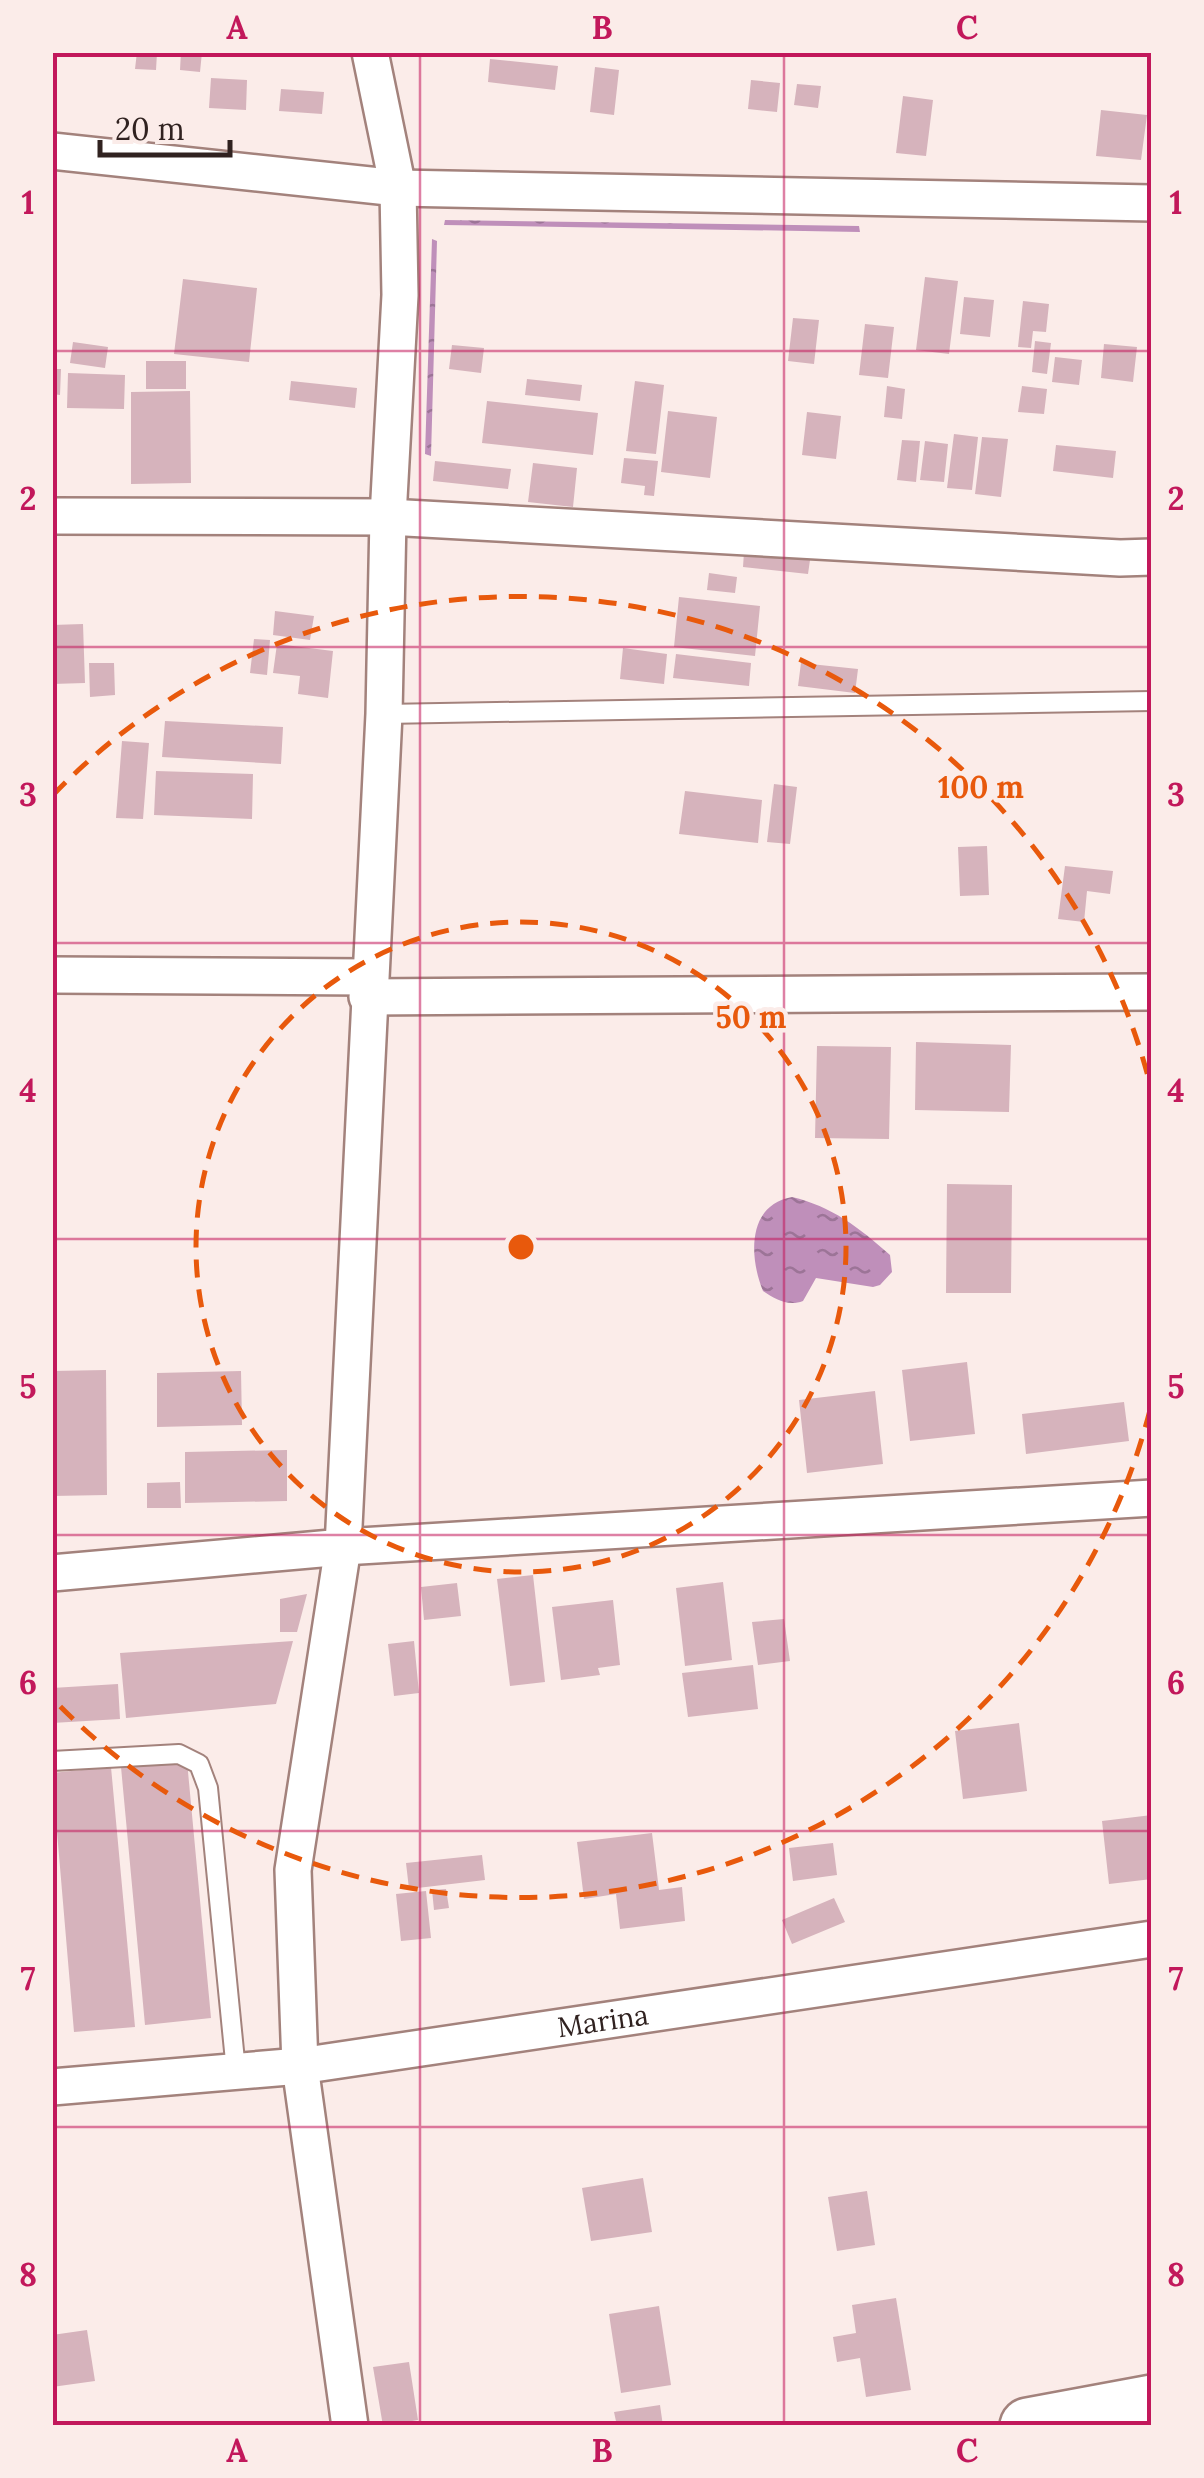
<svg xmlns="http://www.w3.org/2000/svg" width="1204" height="2478" font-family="Lora,serif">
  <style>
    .water { fill: url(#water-ripples) }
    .building { fill: #d6b3bc }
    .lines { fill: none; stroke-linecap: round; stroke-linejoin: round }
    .service-casing { stroke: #a3827c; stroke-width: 22 }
    .minor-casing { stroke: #a3827c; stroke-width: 40 }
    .primary-casing { stroke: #a3827c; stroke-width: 60 }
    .service { stroke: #fff; stroke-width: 18 }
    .minor { stroke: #fff; stroke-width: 35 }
    .primary { stroke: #fff; stroke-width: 55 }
    .grid { fill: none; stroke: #c2185b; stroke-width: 2.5; stroke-opacity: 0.55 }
    .ring { fill: none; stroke: #e8590c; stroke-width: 5; stroke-dasharray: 18 12 }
    .labels { text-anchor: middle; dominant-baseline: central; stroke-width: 9; stroke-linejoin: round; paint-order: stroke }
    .street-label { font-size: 28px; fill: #302220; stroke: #fbece9 }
    .centre { fill: #e8590c; stroke: #fbece9; stroke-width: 5 }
    .ring-label { font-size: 30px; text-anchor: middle; font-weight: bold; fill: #e8590c; stroke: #fbece9; stroke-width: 9; stroke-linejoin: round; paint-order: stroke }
    .neatline { fill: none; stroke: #c2185b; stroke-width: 4 }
    .grid-label { font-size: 32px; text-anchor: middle; font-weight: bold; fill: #c2185b }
  </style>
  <defs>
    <pattern id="water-ripples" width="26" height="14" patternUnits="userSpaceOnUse" patternTransform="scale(2.5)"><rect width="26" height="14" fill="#bf8fba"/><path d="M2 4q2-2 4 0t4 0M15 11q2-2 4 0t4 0" fill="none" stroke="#9c7497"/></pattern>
  </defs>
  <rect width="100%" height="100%" fill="#fbece9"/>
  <!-- water -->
  <path class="water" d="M445,220L859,226L860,232L444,225Z
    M432,239L437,241L431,456L425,454Z
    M792,1197C831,1206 860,1228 890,1255L892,1272L880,1285L873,1287L816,1278L803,1301C788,1307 775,1299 763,1291C749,1257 747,1205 792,1197Z"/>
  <!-- building -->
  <path class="building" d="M137,52L157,53L156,70L135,69Z
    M181,52H202L200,72L180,70Z
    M490,59L558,66L555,90L488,82Z
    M595,67L619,70L614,115L590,112Z
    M211,78L247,80L246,110L209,108Z
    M751,80L780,83L777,112L748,109Z
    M797,84L821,86L818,108L794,105Z
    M281,89L324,92L322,114L279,111Z
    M903,96L933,100L926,156L896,153Z
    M1101,110L1147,115L1141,160L1096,156Z
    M925,277L958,281L949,354L916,350Z
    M183,279L257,288L249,362L174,354Z
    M964,297L994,300L990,337L960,334Z
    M1023,301L1049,304L1046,332L1033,331L1031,348L1018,347Z
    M793,318L819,320L814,364L788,361Z
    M865,324L894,327L888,378L859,375Z
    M1035,341L1051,343L1047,374L1032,372Z
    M73,342L108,347L105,368L70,363Z
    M1104,344L1137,347L1133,382L1101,378Z
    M452,345L484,348L481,373L449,369Z
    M1055,357L1082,360L1079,385L1052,382Z
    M146,361H186V389H146Z
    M52,369H61L60,395L52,394Z
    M68,373L125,375L124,409L67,408Z
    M527,379L582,385L580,401L525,395Z
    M291,381L357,388L355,408L289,400Z
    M635,381L664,385L656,454L626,451Z
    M887,386L905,389L902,419L884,417Z
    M1022,386L1047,389L1044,414L1018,412Z
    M190,391L191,483L131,484V392Z
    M487,401L598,413L593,455L482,443Z
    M668,411L717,417L710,478L661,472Z
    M807,412L841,416L836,459L802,455Z
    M954,434L978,437L972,490L947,488Z
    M982,437L1008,439L1001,497L975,494Z
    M902,440L920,441L916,482L897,480Z
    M925,441L948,444L944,482L920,480Z
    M1056,445L1116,451L1113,478L1053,471Z
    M624,458L658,461L654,496L644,495L645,486L621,483Z
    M435,461L511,469L508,489L433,481Z
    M533,463L577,468L573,507L528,502Z
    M744,552L810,560L808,574L743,567Z
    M709,573L737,577L735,593L707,590Z
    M679,597L760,606L755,656L674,647Z
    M275,611L314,616L310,640L273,635Z
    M83,624L85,683L52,684V625Z
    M254,639L270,640L267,675L250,673Z
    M277,644L333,651L328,698L298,694L300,676L273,673Z
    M623,648L667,654L664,684L620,679Z
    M676,654L751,663L749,686L673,678Z
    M89,663H114L115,695L90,697Z
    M801,663L858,669L855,693L798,686Z
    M165,721L283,727L281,764L162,757Z
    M122,741L149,743L143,819L116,818Z
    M156,771L253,774L252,819L154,815Z
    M774,784L797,787L790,844L767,842Z
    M685,791L762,800L758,843L679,834Z
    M987,846L989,895L960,896L958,847Z
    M1065,866L1113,871L1110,894L1087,891L1084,922L1058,919Z
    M916,1042L1011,1045L1009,1112L915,1110Z
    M817,1046L891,1047L889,1139L815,1138Z
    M947,1184L1012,1185L1011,1293H946Z
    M967,1362L975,1434L910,1441L902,1370Z
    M106,1370L107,1495L52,1496V1371Z
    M241,1371L242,1425L157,1427V1373Z
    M875,1391L883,1464L807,1473L799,1400Z
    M1124,1402L1129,1441L1026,1454L1022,1414Z
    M287,1450V1501L185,1503V1452Z
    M180,1482L181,1508H147V1483Z
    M533,1575L545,1682L510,1686L497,1579Z
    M723,1582L732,1660L685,1666L676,1588Z
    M457,1583L461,1616L424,1620L421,1587Z
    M307,1594L297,1632H280V1599Z
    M613,1600L620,1665L598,1668L600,1675L561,1680L552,1607Z
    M784,1619L790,1661L758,1665L752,1622Z
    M293,1641L276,1704L126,1718L120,1653Z
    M414,1641L419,1693L394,1696L388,1644Z
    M753,1665L758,1709L688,1717L682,1673Z
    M118,1684L120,1719L52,1723V1688Z
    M1019,1723L1027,1791L963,1799L955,1731Z
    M187,1761L211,2018L145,2025L121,1767Z
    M111,1767L135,2027L74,2032L52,1773Z
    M1152,1815V1879L1109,1884L1102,1821Z
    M652,1833L659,1890L682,1887L685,1921L620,1929L616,1894L584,1899L577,1842Z
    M833,1843L837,1875L793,1881L789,1848Z
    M482,1855L485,1880L409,1889L406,1863Z
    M446,1889L449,1908L434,1910L432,1890Z
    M426,1891L431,1938L401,1941L396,1894Z
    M834,1898L845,1922L792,1944L782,1920Z
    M643,2178L652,2232L591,2241L582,2188Z
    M867,2191L875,2245L837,2251L828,2197Z
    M896,2298L911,2390L866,2397L860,2358L837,2362L833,2337L856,2333L852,2305Z
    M659,2306L671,2385L621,2393L609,2314Z
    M87,2330L95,2381L52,2387V2335Z
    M409,2362L418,2420L383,2426L373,2367Z
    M660,2405L663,2426H617L614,2412Z"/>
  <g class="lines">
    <!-- service casing -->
    <g class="service-casing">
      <path id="service" d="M384,714L1152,701
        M52,1761L179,1754L199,1764L208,1788L236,2071"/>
    </g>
    <!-- minor casing -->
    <g class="minor-casing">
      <g id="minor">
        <path d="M52,151L398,188L1152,203"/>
        <path d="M52,516L388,517L1120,558L1152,557"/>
        <path d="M52,975L368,977"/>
        <path d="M367,997L1152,992"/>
        <path d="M52,1573L343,1547L1152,1498"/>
        <path id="s1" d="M52,2087L300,2066L1152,1939"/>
        <path d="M350,2426L300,2066L293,1870L343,1547L384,714L388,517L400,295L398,188L370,52"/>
      </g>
    </g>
    <!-- primary casing -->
    <g class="primary-casing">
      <path id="primary" d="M1028,2426L1152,2403"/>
    </g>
    <!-- service -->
    <use href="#service" class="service"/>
    <!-- minor -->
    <use href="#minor" class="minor"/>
    <!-- primary -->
    <use href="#primary" class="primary"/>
  </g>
  <!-- grid -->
  <path class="grid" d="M420,52V2426M784,52V2426M52,351H1152M52,647H1152M52,943H1152M52,1239H1152M52,1535H1152M52,1831H1152M52,2127H1152"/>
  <!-- distance rings -->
  <g class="ring">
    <circle cx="521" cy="1247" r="325"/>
    <path d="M1150 1410A650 650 0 0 1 53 1699M53 795A650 650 0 0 1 1150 1084"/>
  </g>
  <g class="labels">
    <!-- street labels -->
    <g class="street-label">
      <text stroke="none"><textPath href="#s1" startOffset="555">Marina</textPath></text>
    </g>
  </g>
  <circle cx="521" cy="1247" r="15" class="centre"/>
  <g class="ring-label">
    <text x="981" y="798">100 m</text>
    <text x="751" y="1028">50 m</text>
  </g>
  <!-- border -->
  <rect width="1204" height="2478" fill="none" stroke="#fbece9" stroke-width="110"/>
  <!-- scale -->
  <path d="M100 140v15h130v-15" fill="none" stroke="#302220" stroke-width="5"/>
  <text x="115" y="140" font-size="30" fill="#302220" stroke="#fbece9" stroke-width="8" paint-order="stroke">20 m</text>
  <rect x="55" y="55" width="1094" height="2368" class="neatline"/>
  <g class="grid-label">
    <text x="237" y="39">A</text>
    <text x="602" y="39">B</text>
    <text x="967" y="39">C</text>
    <text x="28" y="214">1</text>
    <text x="1176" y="214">1</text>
    <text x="28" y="510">2</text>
    <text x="1176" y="510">2</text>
    <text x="28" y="806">3</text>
    <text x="1176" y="806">3</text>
    <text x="28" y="1102">4</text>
    <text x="1176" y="1102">4</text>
    <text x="28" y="1398">5</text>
    <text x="1176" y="1398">5</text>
    <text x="28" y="1694">6</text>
    <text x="1176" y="1694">6</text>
    <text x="28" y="1990">7</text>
    <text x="1176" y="1990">7</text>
    <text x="28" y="2286">8</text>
    <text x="1176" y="2286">8</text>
    <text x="237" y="2462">A</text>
    <text x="602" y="2462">B</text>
    <text x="967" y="2462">C</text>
  </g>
</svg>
